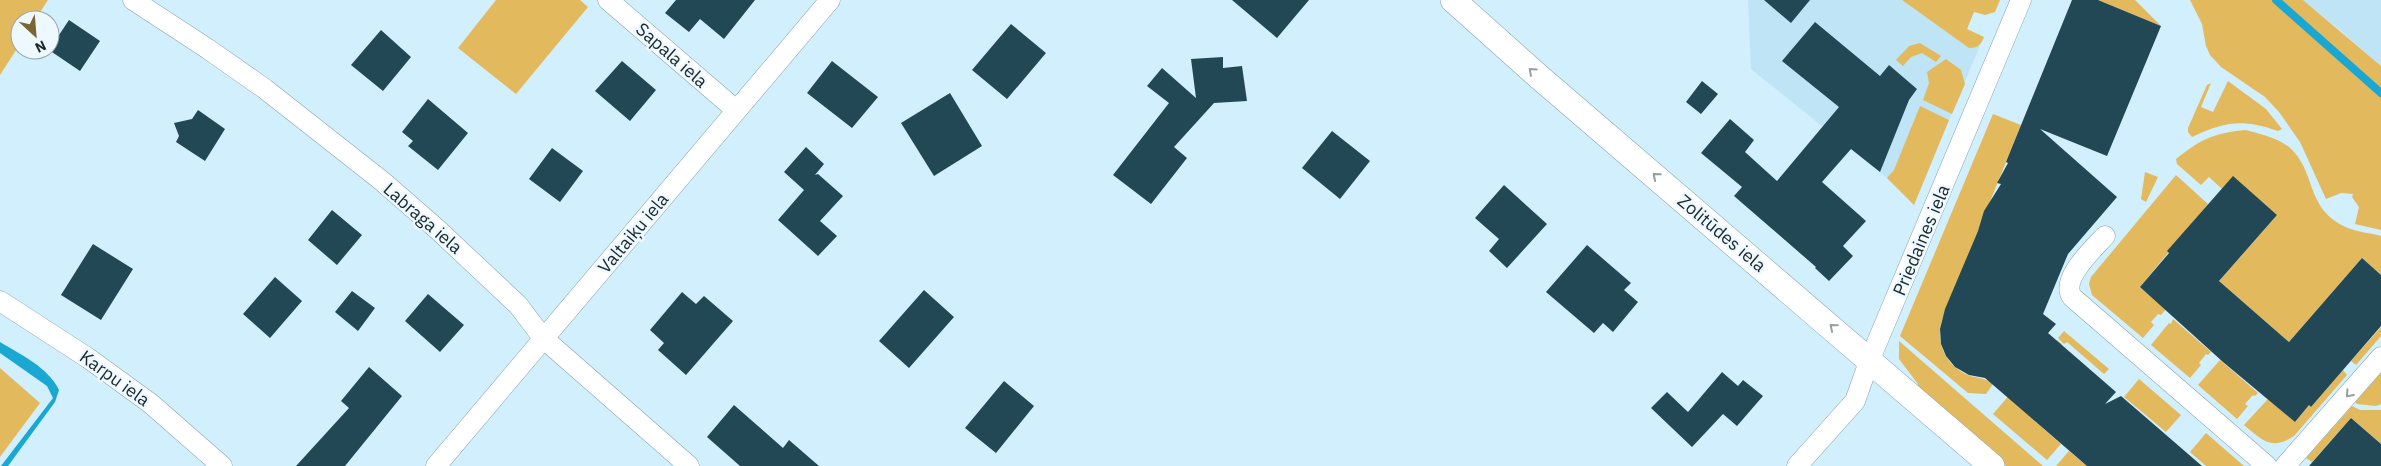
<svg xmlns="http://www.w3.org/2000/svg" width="2381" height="466" font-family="'IBM Plex Sans',sans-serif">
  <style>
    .built { fill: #bee4f5 }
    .green { fill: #e3b95d }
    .water { fill: #1aa7d2 }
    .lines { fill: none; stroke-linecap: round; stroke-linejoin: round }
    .stream { stroke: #1aa7d2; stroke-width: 8 }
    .building { fill: #224856 }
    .minor-casing { stroke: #86a3af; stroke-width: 21 }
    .tertiary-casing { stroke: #86a3af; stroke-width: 26 }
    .minor { stroke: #fff; stroke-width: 20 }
    .tertiary { stroke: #fff; stroke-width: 25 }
    .oneway { stroke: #989ea0 }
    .labels { text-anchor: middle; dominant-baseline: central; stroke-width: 5; stroke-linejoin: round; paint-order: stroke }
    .street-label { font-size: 18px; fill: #1b272c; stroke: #edf9fe }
  </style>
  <rect width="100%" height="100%" fill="#d1effc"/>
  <!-- built -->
  <path class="built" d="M1748,0H1902L1969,48L1980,45L1914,205L1887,178L1751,69Z
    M2303,0H2381V66L2340,30Z"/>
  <!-- green -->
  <path class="green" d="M0,0H48L35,20H20V44L0,75Z
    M496,0H580L588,7L516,94L458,48Z
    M1902,0H2000L1995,12L1985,15L1974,12L1967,29L1984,37C1981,45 1978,48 1969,48Z
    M2098,0H2135L2161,26Z
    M2190,0H2303L2381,66V230L2355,224L2359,207L2352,197L2353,194L2341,193L2326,199L2300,142L2279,112L2265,97L2221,67L2210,55L2206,46L2202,24Z
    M1920,43L1941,56L1936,62L1922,53L1911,57L1903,66L1896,60L1909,46Z
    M1946,59L1961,70L1965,84L1952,114L1923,100L1929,83L1927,72Z
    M2228,81L2266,109L2282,129L2278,131C2243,119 2226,121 2192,137L2188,132V128L2207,85L2211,83L2201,107L2213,112Z
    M1920,106L1949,120L1914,205L1887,178L1894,170Z
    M1993,114L2021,125L1942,320C1935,343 1946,366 1968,375C1978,379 1985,377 1993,384L1986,394L1968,393L1900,336Z
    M2246,130C2262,135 2282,138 2294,152C2316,176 2307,211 2348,228C2357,232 2371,233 2381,236V275L2362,258L2289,342L2219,281L2277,215L2233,177L2222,189L2209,177L2201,185L2177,164L2176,159C2201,139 2214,133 2246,130Z
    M2145,172L2158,177L2146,202L2141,199Z
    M2176,175L2208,204L2140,287L2166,309L2161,315L2158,314L2151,322L2154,325L2143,338L2092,295L2089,284L2091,277Z
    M2173,319L2211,352L2208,355L2206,354L2199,363L2201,365L2190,378L2151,345L2169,323L2171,324Z
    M2381,327V336L2356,365L2351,361Z
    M2064,331L2109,369L2104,374L2067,342L2064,344L2058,338Z
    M2057,340L2062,344L2021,392L2036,422L2061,444L2047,460L1993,414Z
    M1899,341L2043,466H2006L1916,389L1918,384L1899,359Z
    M2220,360L2258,393L2255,396L2253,395L2245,404L2248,406L2237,419L2198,385Z
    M0,368L40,403L0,457Z
    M2343,370L2347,375L2294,436C2271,451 2262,440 2244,425L2268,399L2295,422L2309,405L2311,407Z
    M2381,372V404L2376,406L2357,404L2355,402Z
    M2139,379L2181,415L2166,432L2124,397Z
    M2352,406L2360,410H2381V444L2351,418L2312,462L2306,458Z
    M2206,433L2244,466H2206L2190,452Z
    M2069,451L2087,466H2056Z"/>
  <!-- water -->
  <path class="water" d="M0,342C21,355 48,367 59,390L55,402L8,466H1L53,398L47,386L0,353Z"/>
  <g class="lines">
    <!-- stream -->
    <path class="stream" d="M2276,0L2381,93"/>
  </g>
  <!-- building -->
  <path class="building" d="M676,0H755L724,39L700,19L689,32L665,13Z
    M1232,0H1309L1277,38Z
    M1764,0H1810L1791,23Z
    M2072,0H2098L2161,26L2107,156L2040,129L2117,197L2068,254L2043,314L2056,324L2048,333L2116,392L2105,404L2121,396L2202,466H2087L1985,378L1969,375L1955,367L1946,356L1941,344L1940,329L1945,309L1978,231L1984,211L2001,184L1997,183L2008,163L2006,162Z
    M69,20L100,41L80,71L49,50Z
    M1815,22L1880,76L1889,65L1917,89L1909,100L1880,172L1851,149L1822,182L1866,221L1843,246L1853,256L1829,281L1815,268L1816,267L1734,196L1742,187L1701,153L1730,119L1754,140L1745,152L1777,181L1839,107L1782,61Z
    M1011,24L1046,53L1007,99L972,70Z
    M381,30L411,57L383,91L351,65Z
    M1223,57V68L1242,66L1247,101L1214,103L1174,147L1187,158L1151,204L1113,175L1169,103L1147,86L1162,68L1196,98L1191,59Z
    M622,61L656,90L630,121L595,91Z
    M832,61L878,97L852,128L807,93Z
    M1702,81L1718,94L1701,114L1686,102Z
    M950,93L982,146L934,176L901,123Z
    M428,99L468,133L438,170L408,146L413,141L402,132Z
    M198,110L225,129L205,161L176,142L179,136L174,123L192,119Z
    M1332,131L1370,161L1340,199L1302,168Z
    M806,147L824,164L815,175L818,174L843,196L820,221L837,236L818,256L778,220L804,190L784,172Z
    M552,148L583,171L560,202L529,179Z
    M2233,176L2277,215L2219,281L2289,342L2362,258L2381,275V326L2311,407L2309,405L2295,422L2223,362L2140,287L2169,253L2167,251Z
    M1504,185L1547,224L1507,268L1489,251L1499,239L1475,218Z
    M332,210L362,235L337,265L308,240Z
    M93,244L133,269L101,320L61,295Z
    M1587,245L1631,283L1624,290L1638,302L1613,332L1603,323L1594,333L1546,292Z
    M275,277L302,301L270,338L243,314Z
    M924,290L954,317L909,368L879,341Z
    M352,291L375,308L358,331L335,312Z
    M682,292L696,304L704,296L733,321L686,375L658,350L664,343L650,330Z
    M428,294L464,325L440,352L405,321Z
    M369,367L402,396L345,466H296L349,408L341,401Z
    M1722,372L1738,386L1743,380L1763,396L1737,426L1723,414L1692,447L1651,408L1667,392L1688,412Z
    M1004,381L1034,406L996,453L965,428Z
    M734,405L783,448L789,440L819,466H740L707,437Z
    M2351,418L2381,444V466H2309Z"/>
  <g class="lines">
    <!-- minor casing -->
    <g class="minor-casing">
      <path id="minor" d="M133,0L208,49L265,89L382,181L437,229L518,305L543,338L689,466
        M608,0L736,110
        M2105,236C2093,249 2060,279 2072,297L2267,466
        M0,301L88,358L150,403L222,466
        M436,466L830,0
        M1797,466L1855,401L1870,359L2021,0
        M2285,466L2381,357"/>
    </g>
    <!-- tertiary casing -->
    <g class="tertiary-casing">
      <path id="tertiary" d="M1453,0L1538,76L1992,466"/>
    </g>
    <!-- minor -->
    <use href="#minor" class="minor"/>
    <!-- tertiary -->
    <use href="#tertiary" class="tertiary"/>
  </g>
  <!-- one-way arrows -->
  <defs><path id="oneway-chevron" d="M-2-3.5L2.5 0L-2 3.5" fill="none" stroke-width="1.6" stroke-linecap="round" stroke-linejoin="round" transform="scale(1.25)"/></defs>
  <g class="oneway">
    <use href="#oneway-chevron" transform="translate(1532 71) rotate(-138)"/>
    <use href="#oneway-chevron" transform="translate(1656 176) rotate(-140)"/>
    <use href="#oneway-chevron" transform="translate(1833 327) rotate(-140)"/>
    <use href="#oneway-chevron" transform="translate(2349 394) rotate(132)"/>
  </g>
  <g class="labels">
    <!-- street labels -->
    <g class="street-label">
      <text transform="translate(672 55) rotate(41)">Sapala iela</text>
      <text transform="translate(423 218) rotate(41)">Labraga iela</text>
      <text transform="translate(633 233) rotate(-50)">Valtaiķu iela</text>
      <text transform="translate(1722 233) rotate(40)">Zolitūdes iela</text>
      <text transform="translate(1921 240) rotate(-67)">Priedaines iela</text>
      <text transform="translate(115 378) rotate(36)">Karpu iela</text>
    </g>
  </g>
  <!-- north arrow -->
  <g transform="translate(35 35) rotate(154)"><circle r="24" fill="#edf9fe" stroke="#99a5aa"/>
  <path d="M0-4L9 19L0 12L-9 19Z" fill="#7b6534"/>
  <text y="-8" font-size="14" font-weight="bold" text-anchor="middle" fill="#1b272c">N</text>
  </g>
</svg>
